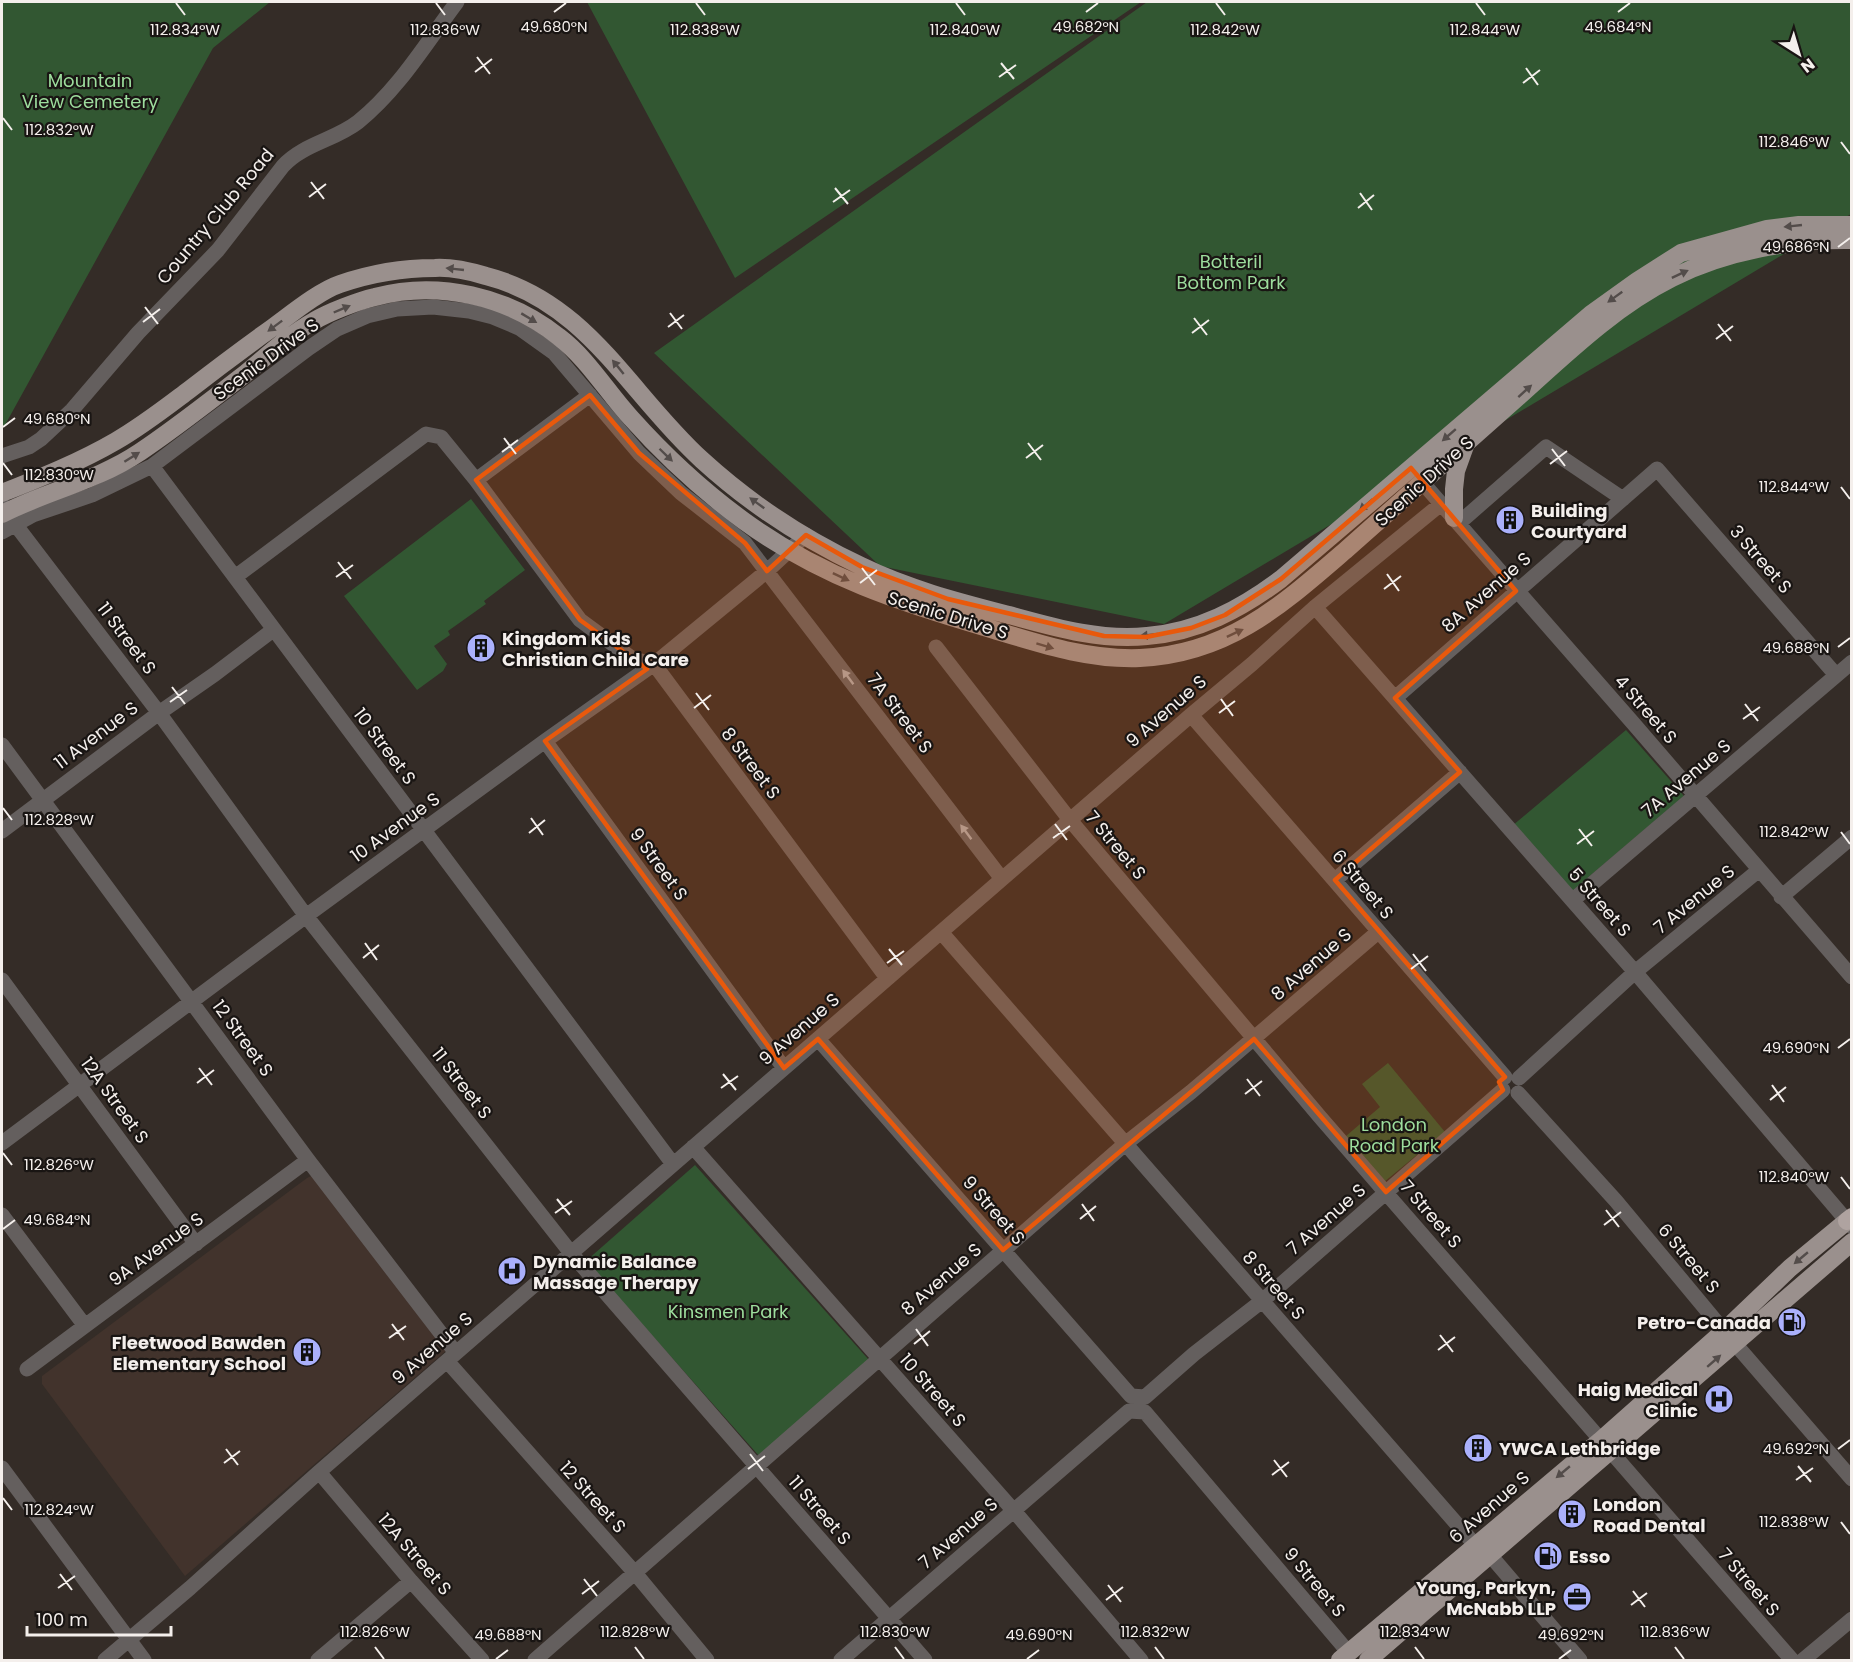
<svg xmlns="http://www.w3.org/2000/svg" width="1853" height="1662" font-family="Poppins,sans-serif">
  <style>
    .built { fill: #42332c }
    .green { fill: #325732 }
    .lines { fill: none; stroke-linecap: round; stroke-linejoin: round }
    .minor { stroke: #645f5e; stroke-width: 15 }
    .major { stroke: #9a908d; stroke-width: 18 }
    .highway { stroke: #afa3a0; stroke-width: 18 }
    .oneway { fill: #534c4a }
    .oneway2 { fill: #aca7a5 }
    .marked { fill: #e8590c; fill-opacity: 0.2; stroke: #e8590c; stroke-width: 4.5; stroke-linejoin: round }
    .ticks { fill: none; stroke: #f4efec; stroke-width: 2 }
    .labels { text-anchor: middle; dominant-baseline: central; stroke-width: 4.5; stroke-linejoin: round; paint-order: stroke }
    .park-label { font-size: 18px; fill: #9ddd9d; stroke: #191513 }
    .street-label { font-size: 18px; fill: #f4efec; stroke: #191513 }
    .poi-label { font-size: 18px; font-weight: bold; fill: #f4efec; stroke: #191513; text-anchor: start }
    .ticks-label { font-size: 15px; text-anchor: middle; fill: #f4efec; stroke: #191513; stroke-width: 4.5; stroke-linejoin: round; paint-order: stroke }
  </style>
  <rect width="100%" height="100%" fill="#342c27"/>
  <!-- built -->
  <path class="built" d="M313,1175L448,1349L185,1576L42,1384V1376L307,1178Z"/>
  <!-- green -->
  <path class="green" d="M2,2H270L213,48L5,425L2,428Z
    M587,2H1141L735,278Z
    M1147,2H1851V214L1164,624L880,566L654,353Z
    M471,499L525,570L484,601L486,604L448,631L450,635L434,646L447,664L443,671L417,690L344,596Z
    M1626,730L1684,796L1571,892L1512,826Z
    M1388,1063L1445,1132L1384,1182L1346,1136L1380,1107L1362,1084Z
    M695,1165L869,1360L760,1457L586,1261Z"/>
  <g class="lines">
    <!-- minor -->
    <path class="minor" d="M2,456L29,447L41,439L72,410L138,333L218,250L283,166C303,144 335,140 358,122C399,89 426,43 457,2
      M152,466L673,1164
      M1415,474L1633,723L1852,977
      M476,480L590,395
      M2,504L15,524L159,713L306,916L571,1253L925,1660
      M1459,523L1546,447L1623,499
      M2,532L33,515L92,495L152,466L309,348L337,329L367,316L397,309L433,307L469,311L493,317L519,328L554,353L639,453L681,493L745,543L1002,879
      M235,577L426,434L441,437L476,480L580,620L633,659L654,664L887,978
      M1315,607L1635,972L1852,1227
      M936,647L1070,820L1320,1117L1792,1660
      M1395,698L1657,469L1836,675
      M1191,715L1505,1077
      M545,741L784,1068
      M2,745L308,1160L456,1353
      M2,831L159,713L215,674L273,630
      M1335,880L1460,772
      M1781,897L1852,837
      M1573,900L1852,662
      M941,932L1476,1546L1490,1555L1580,1660
      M2,980L196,1244
      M818,1039L1131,1396L1145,1397L1194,1354L1262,1301L1503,1090
      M1519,1078L1635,972L1759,870
      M1518,1093L1616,1201L1724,1331L1852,1479
      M2,1143L306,916L545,741L654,664L767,571L806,535
      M693,1147L1014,1511L1141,1660
      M2,1215L85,1326
      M447,1361L635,1573L707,1660
      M27,1369L308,1160
      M2,1468L144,1660
      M319,1472L411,1581L482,1660
      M105,1660L190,1588L319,1472L1191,715L1252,664L1315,607L1441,504
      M318,1660L411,1581
      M535,1660L1125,1144L1191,1092L1378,932
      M841,1660L1129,1411L1145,1412L1349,1653
      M1803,1660L1852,1619"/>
    <!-- major -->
    <path class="major" d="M2,493C40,478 80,462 116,441C142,426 165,408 189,390C216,369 244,348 272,328C290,315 319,291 340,284C369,274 404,268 435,268C452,267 469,271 486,276C588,302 629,394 702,460C748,502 804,539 861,566C908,589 959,602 1009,615C1053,627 1100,641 1147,636C1198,632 1241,609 1281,579L1591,314L1637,281L1681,253L1767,229L1799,225H1852
      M2,514C47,491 97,481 140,452C176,428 211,400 245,374C267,356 289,335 314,321C329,312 358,301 375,297C438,280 508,296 559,337C588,359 607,392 631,418C665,456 703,491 744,521C821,577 901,603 991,629C1041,644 1088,660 1140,658C1229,654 1283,604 1347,549C1404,499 1461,448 1518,397C1566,354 1614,307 1672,278C1725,251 1793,239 1852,240
      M1454,518V489L1456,471L1465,446
      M1340,1660L1600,1441L1724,1331L1790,1268L1847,1221
      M1368,1660L1852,1242"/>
    <!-- highway -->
    <path class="highway" d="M1847,1221L1852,1217"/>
  </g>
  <!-- one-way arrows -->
  <defs><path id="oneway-solid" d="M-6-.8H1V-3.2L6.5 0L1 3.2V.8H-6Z" transform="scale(1.5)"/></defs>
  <g class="oneway">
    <use href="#oneway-solid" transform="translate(1793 226) rotate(174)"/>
    <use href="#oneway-solid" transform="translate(455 269) rotate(-174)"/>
    <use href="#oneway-solid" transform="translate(1680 274) rotate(-25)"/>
    <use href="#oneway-solid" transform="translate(1615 297) rotate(144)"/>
    <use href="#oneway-solid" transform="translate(342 309) rotate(-23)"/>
    <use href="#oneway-solid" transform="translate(529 318) rotate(31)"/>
    <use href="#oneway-solid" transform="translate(275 326) rotate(143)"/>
    <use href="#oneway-solid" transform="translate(618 367) rotate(-129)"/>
    <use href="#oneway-solid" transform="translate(1525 391) rotate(-42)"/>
    <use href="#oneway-solid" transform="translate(1449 435) rotate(139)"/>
    <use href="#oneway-solid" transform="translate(666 455) rotate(44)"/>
    <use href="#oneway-solid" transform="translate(132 457) rotate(-32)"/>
    <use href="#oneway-solid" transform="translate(757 503) rotate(-144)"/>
    <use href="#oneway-solid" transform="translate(1366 505) rotate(139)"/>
    <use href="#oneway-solid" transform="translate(841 577) rotate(25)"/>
    <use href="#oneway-solid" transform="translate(1235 633) rotate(-25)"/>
    <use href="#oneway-solid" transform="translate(1149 635) rotate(174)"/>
    <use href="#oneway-solid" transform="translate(1045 646) rotate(17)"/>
    <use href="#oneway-solid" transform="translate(1801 1258) rotate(140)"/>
    <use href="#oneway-solid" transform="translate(1714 1361) rotate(-41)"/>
    <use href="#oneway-solid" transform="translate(1563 1472) rotate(140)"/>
  </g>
  <g class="oneway2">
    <use href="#oneway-solid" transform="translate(848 677) rotate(-127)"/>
    <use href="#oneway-solid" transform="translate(966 832) rotate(-127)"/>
  </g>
  <!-- marked area -->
  <path class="marked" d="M590,395L639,453L745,543L767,571L806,535L862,567L948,599L1104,636L1146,637L1191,628L1225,615L1281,579L1411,468L1516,591L1395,698L1460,772L1335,880L1505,1077L1499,1082L1503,1090L1386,1192L1254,1039L1003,1250L818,1039L784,1068L545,741L647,669L580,620L476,480Z"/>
  <!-- ticks -->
  <path class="ticks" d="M176,3L185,15M436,3L445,15M696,3L705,15M956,3L965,15M1216,3L1225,15M1476,3L1485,15M554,12L566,3M1086,12L1098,3M1618,12L1630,3M477,57L490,74M1001,63L1014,79M1526,68L1538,85M475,72L492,59M999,77L1016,65M1523,83L1540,70M3,118L12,130M1841,142L1850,154M311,182L324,199M835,188L848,204M1360,193L1372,210M309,197L326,184M833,202L850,190M1358,208L1374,195M1838,247L1850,238M145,307L158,324M670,313L682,329M1194,318L1207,335M143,322L160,309M1718,324L1731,341M668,327L684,315M1192,333L1209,320M1716,339L1733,326M3,427L15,418M504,438L516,454M1028,443L1041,460M1552,449L1565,466M502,452L518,440M1026,458L1043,445M3,463L12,475M1550,464L1567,451M1841,487L1850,499M338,562L351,579M862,568L875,585M1387,574L1399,591M336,577L353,565M860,583L877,570M1384,589L1401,576M1838,647L1850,638M172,687L185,704M696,693L709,710M1221,699L1233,716M170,702L187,690M1745,704L1758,721M694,708L711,695M1219,713L1235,701M1743,719L1760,707M3,808L12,820M531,818L543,835M1055,824L1067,840M1579,829L1592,846M1841,832L1850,844M529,833L545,820M1053,838L1070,826M1577,844L1594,831M365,943L377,960M889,949L902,965M1413,954L1426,971M363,958L379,945M887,963L904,951M1411,969L1428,956M1838,1048L1850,1039M199,1068L212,1085M723,1074L736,1090M1247,1079L1260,1096M197,1083L214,1070M1772,1085L1784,1102M721,1088L738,1076M1245,1094L1262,1081M1770,1100L1786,1087M3,1153L12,1165M1841,1177L1850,1189M557,1199L570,1215M1082,1204L1094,1221M1606,1210L1619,1227M555,1213L572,1201M1080,1219L1096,1206M1604,1225L1621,1212M3,1229L15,1220M392,1324L404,1340M916,1329L928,1346M1440,1335L1453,1352M389,1338L406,1326M914,1344L930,1331M1438,1350L1455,1337M226,1449L238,1465M1838,1449L1850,1440M750,1454L763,1471M1274,1460L1287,1477M224,1463L240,1451M1798,1466L1811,1482M748,1469L765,1456M1272,1475L1289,1462M1796,1480L1813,1468M3,1498L12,1510M1841,1522L1850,1534M60,1574L72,1590M584,1579L597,1596M1108,1585L1121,1602M58,1588L75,1576M1633,1591L1645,1607M582,1594L599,1581M1106,1600L1123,1587M1631,1605L1647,1593M375,1647L384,1659M635,1647L644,1659M895,1647L904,1659M1155,1647L1164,1659M1415,1647L1424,1659M1675,1647L1684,1659M496,1659L508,1650M1027,1659L1039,1650M1559,1659L1571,1650"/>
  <!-- icons -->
  <defs>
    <g id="building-disc" transform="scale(1.5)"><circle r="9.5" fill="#aab0fb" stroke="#191513"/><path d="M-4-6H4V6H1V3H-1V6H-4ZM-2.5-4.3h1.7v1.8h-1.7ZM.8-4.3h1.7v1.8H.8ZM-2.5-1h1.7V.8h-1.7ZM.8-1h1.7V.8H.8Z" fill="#111"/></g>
    <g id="hospital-disc" transform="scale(1.5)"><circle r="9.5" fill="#aab0fb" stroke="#191513"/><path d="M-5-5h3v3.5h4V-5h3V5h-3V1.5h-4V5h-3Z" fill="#111"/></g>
    <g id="fuel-disc" transform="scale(1.5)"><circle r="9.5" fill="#aab0fb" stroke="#191513"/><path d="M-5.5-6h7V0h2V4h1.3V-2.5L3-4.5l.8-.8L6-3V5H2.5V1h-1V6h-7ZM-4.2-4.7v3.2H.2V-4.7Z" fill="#111"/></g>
    <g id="office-disc" transform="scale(1.5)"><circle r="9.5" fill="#aab0fb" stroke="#191513"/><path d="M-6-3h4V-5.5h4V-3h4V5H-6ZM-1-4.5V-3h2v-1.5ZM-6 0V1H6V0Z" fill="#111"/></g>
  </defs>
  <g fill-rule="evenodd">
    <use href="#building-disc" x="1510" y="520"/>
    <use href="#building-disc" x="481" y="648"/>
    <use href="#hospital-disc" x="512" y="1271"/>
    <use href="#fuel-disc" x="1792" y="1322"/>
    <use href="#building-disc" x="307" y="1352"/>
    <use href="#hospital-disc" x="1719" y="1399"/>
    <use href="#building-disc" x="1478" y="1448"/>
    <use href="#building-disc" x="1572" y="1514"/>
    <use href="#fuel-disc" x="1548" y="1556"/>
    <use href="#office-disc" x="1577" y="1597"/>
  </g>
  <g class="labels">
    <!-- park labels -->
    <g class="park-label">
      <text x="90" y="80">Mountain<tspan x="90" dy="21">View Cemetery</tspan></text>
      <text x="1231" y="261">Botteril<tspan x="1231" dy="21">Bottom Park</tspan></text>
      <text x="1394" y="1124">London<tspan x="1394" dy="21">Road Park</tspan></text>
      <text x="728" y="1311">Kinsmen Park</text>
    </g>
    <!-- street labels -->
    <g class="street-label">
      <text transform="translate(215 216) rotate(-50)">Country Club Road</text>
      <text transform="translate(266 359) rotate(-36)">Scenic Drive S</text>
      <text transform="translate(1424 481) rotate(-42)">Scenic Drive S</text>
      <text transform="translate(1761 559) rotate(49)">3 Street S</text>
      <text transform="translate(1486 592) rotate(-41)">8A Avenue S</text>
      <text transform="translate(948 615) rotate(17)">Scenic Drive S</text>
      <text transform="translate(127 638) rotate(53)">11 Street S</text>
      <text transform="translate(1646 709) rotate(49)">4 Street S</text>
      <text transform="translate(1166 711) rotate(-41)">9 Avenue S</text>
      <text transform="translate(900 713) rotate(53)">7A Street S</text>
      <text transform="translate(96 735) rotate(-37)">11 Avenue S</text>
      <text transform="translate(385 746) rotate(53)">10 Street S</text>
      <text transform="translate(751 763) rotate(53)">8 Street S</text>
      <text transform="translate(1686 778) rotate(-40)">7A Avenue S</text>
      <text transform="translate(395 827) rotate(-36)">10 Avenue S</text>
      <text transform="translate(1116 845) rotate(50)">7 Street S</text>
      <text transform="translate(659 864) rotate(54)">9 Street S</text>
      <text transform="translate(1363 884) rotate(50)">6 Street S</text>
      <text transform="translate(1694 899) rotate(-39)">7 Avenue S</text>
      <text transform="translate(1600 902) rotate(49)">5 Street S</text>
      <text transform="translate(1311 964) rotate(-41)">8 Avenue S</text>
      <text transform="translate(799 1029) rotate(-41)">9 Avenue S</text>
      <text transform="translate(243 1038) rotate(54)">12 Street S</text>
      <text transform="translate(462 1083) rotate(52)">11 Street S</text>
      <text transform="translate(115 1100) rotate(54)">12A Street S</text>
      <text transform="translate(994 1210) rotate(49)">9 Street S</text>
      <text transform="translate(1431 1214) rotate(49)">7 Street S</text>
      <text transform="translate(1326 1219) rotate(-41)">7 Avenue S</text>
      <text transform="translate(156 1249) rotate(-36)">9A Avenue S</text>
      <text transform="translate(1689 1258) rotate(50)">6 Street S</text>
      <text transform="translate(941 1279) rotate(-41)">8 Avenue S</text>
      <text transform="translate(1274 1285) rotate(49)">8 Street S</text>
      <text transform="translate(432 1348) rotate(-41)">9 Avenue S</text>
      <text transform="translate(933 1390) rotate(49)">10 Street S</text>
      <text transform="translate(593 1497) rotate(48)">12 Street S</text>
      <text transform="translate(1489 1507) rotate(-41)">6 Avenue S</text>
      <text transform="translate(820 1510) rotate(49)">11 Street S</text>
      <text transform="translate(958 1533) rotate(-41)">7 Avenue S</text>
      <text transform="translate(415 1554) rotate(49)">12A Street S</text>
      <text transform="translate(1315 1582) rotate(50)">9 Street S</text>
      <text transform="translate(1749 1582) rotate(49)">7 Street S</text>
    </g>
    <!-- poi labels -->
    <g class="poi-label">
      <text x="1531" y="510">Building<tspan x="1531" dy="21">Courtyard</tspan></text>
      <text x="502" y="638">Kingdom Kids<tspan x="502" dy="21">Christian Child Care</tspan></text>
      <text x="533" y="1261">Dynamic Balance<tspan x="533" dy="21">Massage Therapy</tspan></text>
      <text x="1771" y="1322" text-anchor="end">Petro-Canada</text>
      <text x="286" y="1342" text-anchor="end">Fleetwood Bawden<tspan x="286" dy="21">Elementary School</tspan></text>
      <text x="1698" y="1389" text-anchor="end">Haig Medical<tspan x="1698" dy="21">Clinic</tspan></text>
      <text x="1499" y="1448">YWCA Lethbridge</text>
      <text x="1593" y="1504">London<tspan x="1593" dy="21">Road Dental</tspan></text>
      <text x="1569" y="1556">Esso</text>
      <text x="1556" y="1587" text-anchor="end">Young, Parkyn,<tspan x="1556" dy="21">McNabb LLP</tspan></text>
    </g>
  </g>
  <g class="ticks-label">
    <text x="1618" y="32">49.684°N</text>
    <text x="554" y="32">49.680°N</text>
    <text x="1086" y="32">49.682°N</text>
    <text x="185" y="35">112.834°W</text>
    <text x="445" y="35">112.836°W</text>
    <text x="705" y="35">112.838°W</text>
    <text x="1225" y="35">112.842°W</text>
    <text x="1485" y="35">112.844°W</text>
    <text x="965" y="35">112.840°W</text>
    <text x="59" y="135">112.832°W</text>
    <text x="1794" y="147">112.846°W</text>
    <text x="1796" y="252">49.686°N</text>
    <text x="57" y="424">49.680°N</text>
    <text x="59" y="480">112.830°W</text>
    <text x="1794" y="492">112.844°W</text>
    <text x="1796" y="653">49.688°N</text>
    <text x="59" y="825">112.828°W</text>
    <text x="1794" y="837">112.842°W</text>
    <text x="1796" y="1053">49.690°N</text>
    <text x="59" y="1170">112.826°W</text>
    <text x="1794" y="1182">112.840°W</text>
    <text x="57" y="1225">49.684°N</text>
    <text x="1796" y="1454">49.692°N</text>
    <text x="59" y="1515">112.824°W</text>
    <text x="1794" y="1527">112.838°W</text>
    <text x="375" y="1637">112.826°W</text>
    <text x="635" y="1637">112.828°W</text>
    <text x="895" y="1637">112.830°W</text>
    <text x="1155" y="1637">112.832°W</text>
    <text x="1415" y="1637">112.834°W</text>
    <text x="1675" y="1637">112.836°W</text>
    <text x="508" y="1640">49.688°N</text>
    <text x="1039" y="1640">49.690°N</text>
    <text x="1571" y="1640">49.692°N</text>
  </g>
  <!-- border -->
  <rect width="1853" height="1662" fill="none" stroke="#f4efec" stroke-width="6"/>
  <!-- north arrow -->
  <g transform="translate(1799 54) rotate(143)" stroke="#191513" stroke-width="4.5" paint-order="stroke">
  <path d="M0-4.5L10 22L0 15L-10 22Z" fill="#f4efec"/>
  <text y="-9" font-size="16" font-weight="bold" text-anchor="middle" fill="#f4efec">N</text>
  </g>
  <!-- scale -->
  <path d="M27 1626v9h144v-9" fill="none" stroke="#f4efec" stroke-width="3"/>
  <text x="36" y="1626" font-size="18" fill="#f4efec" stroke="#191513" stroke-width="4.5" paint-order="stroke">100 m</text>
</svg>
